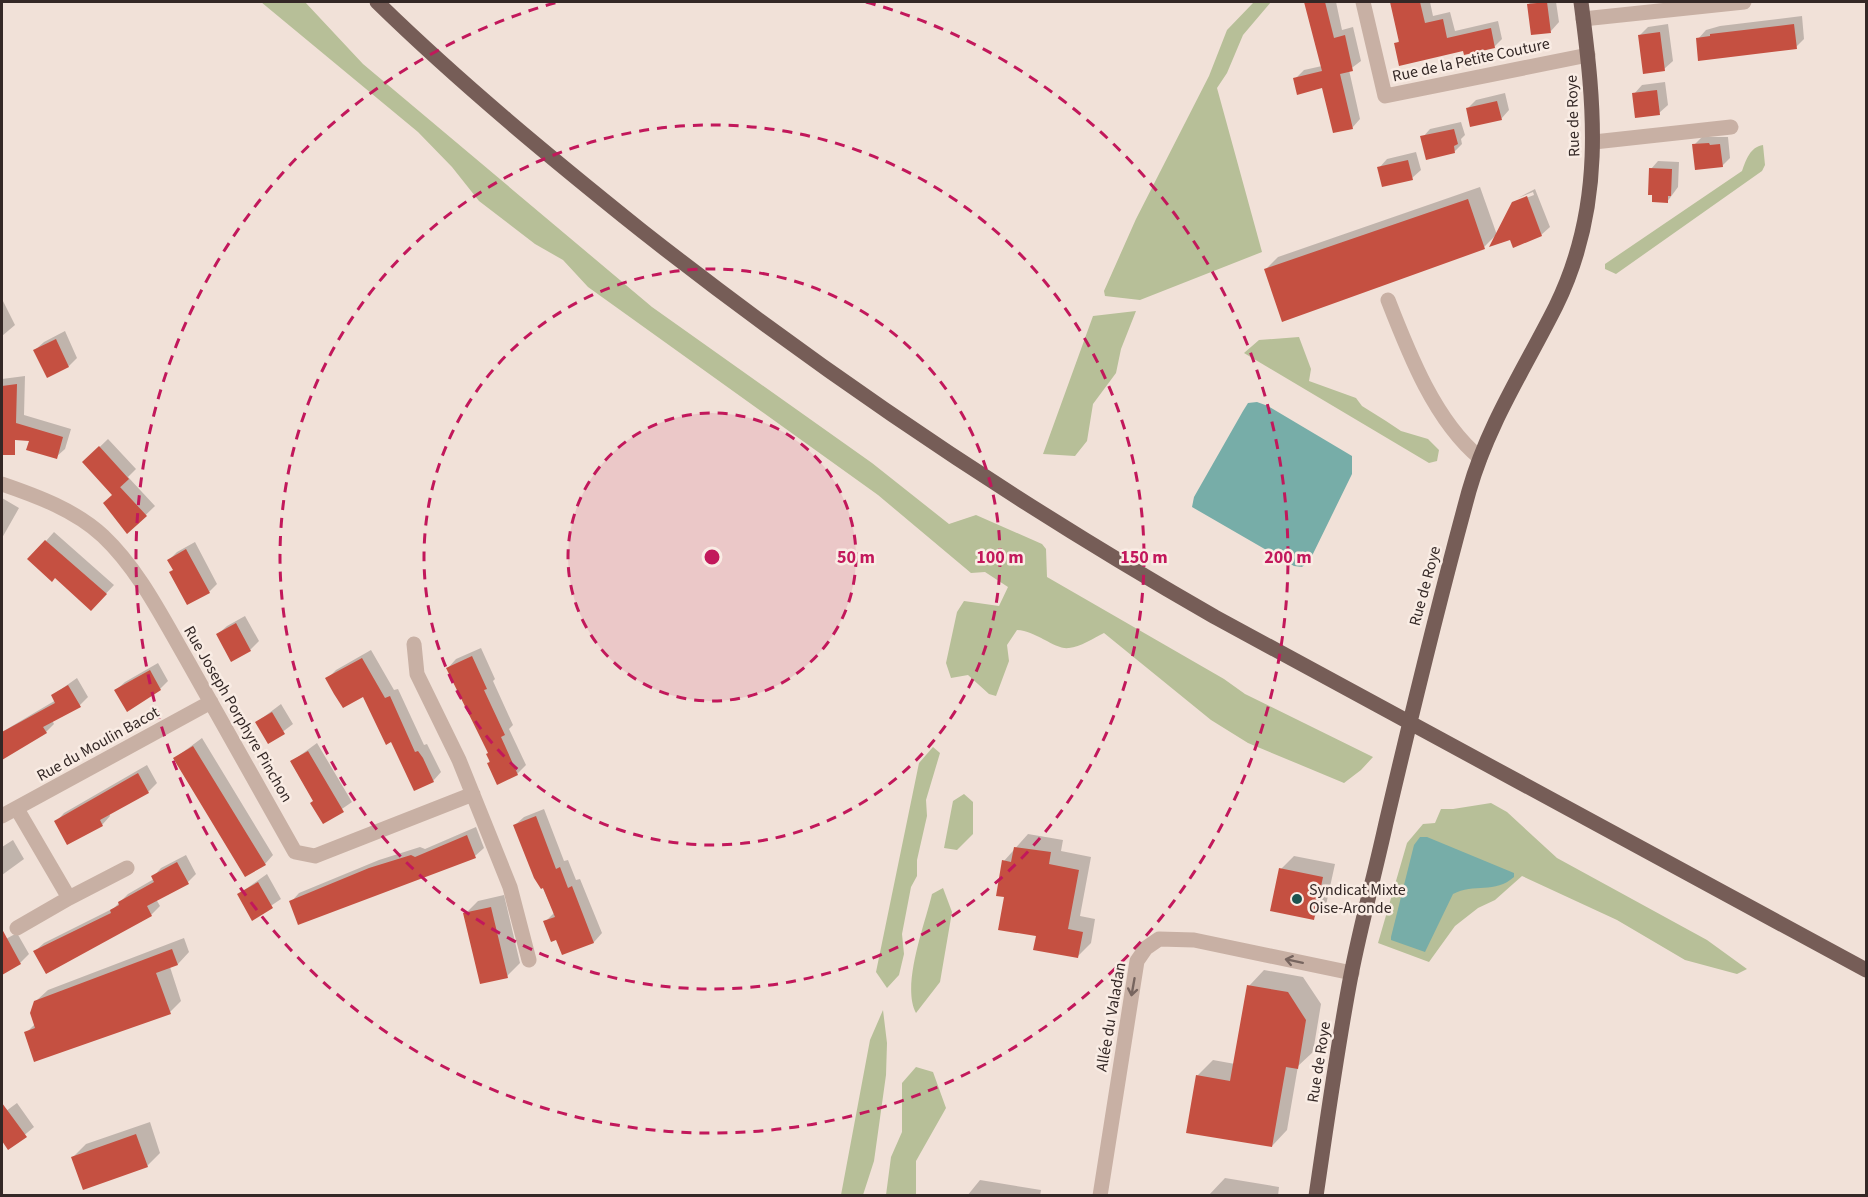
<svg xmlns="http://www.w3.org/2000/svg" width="1868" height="1197" font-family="'Source Sans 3',sans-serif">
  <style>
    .green { fill: #b7bf98 }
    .water { fill: #77ada8 }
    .shadow { fill: #0003 }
    .building { fill: #c55041 }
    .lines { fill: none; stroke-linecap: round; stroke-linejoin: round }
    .minor { stroke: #c8b0a4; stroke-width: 15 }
    .major { stroke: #765d57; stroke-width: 15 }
    .oneway { stroke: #77655f }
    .ring { fill: none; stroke: #c2185b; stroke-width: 3; stroke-dasharray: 10 8 }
    .poi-dot { fill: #1c5450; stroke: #f9ece4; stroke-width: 2 }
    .labels { text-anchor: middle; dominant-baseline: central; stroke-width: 5; stroke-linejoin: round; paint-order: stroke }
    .street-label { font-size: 16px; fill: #342826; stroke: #f9ece4 }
    .poi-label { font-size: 16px; fill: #342826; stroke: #f9ece4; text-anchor: start }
    .centre { fill: #c2185b; stroke: #f9ece4; stroke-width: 3 }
    .ring-label { font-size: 18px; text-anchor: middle; font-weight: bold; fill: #c2185b; stroke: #f9ece4; stroke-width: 5; stroke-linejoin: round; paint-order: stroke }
  </style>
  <rect width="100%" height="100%" fill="#f1e1d8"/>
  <!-- green -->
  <path class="green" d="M261,2H305L363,64L652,307L872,463L949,524L976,515L1042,544L1046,549L1047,577L1224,679L1245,694L1373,757L1361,770L1344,783L1248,743L1211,720L1104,633C1094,638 1080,647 1069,648C1055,650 1037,631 1017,630L1007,645L1009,661L996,696L989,694L968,675L951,678L946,663L957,612L964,601L999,606L1008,587L985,572L971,573L878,495L588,287L563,260L535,244L479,201L452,167L418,132Z
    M1271,2L1243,35L1227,73L1217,88L1262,252L1140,300L1105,296L1104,291L1136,219L1209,76L1227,30L1253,3Z
    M1763,145L1765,165L1762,171L1616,274L1605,269V264L1742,171C1746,160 1750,147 1763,145Z
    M1136,311L1121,349L1116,373L1093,404L1087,441L1075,456L1043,454L1093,316Z
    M1299,337L1311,369L1309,381L1356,398L1362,406L1386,421L1401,431L1428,439L1439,450L1437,461L1429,463L1244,353L1259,340Z
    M933,747L940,753L926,800L927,816L917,860V876L911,887L902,934L904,954L899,975L887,988L876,972L919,763Z
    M964,794L973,802V834L957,850L944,848L953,801Z
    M1491,803L1507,812L1557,858L1707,940L1747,969L1737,974L1685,960L1617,920L1522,876L1495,900L1478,908L1455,926L1429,962L1378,943L1407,843L1423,824L1435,823L1441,809H1453Z
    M943,888L952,912L940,982L916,1013C901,986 925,924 932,894Z
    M883,1010L887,1043L886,1075L874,1161L863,1195H841L870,1040Z
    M916,1067L933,1072L946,1108L916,1161V1195H886L891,1157L902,1132V1083Z"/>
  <!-- water -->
  <path class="water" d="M1257,402L1268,406L1352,456V474L1310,560L1302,567L1294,566L1192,507L1194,497L1243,411L1248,403Z
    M1420,837H1427L1514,873V877C1495,894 1474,883 1453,894L1425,952L1391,940V937L1414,845Z"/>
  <!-- shadow -->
  <path class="shadow" d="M1306,2H1336L1342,30L1353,27L1361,61L1349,70L1360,119L1352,128L1323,86L1295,79L1304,70L1322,66Z
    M1391,2H1430L1433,16L1450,12L1455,31L1498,21L1502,39L1494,47L1396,44L1400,40Z
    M1531,2H1556L1559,22L1551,31L1529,4Z
    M1802,16L1804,39L1796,47L1698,39L1706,30L1720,26Z
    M1668,24L1673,61L1664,69L1640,35L1648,27Z
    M1665,82L1668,105L1659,113L1634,94L1642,85Z
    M1505,93L1509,110L1501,119L1468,108L1476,100Z
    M1461,122L1465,135L1461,139L1462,144L1455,151L1423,137L1430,129Z
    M1702,137H1728L1730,158L1722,166L1694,145Z
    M1416,152L1421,170L1412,178L1379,168L1387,159Z
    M1658,161L1679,162L1678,187L1667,202L1651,169Z
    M1480,187L1497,235L1513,203L1534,195L1533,192L1518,198L1535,189L1550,227L1541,235L1495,236L1484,247L1265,270L1278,257Z
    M2,299L15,325L2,336Z
    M65,331L77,358L69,366L35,350L44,342Z
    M25,376L24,415L71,429L65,449L56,457L31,440L2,437V379Z
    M108,439L136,469L128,477L155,506L128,532L113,494L84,462Z
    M2,498L19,508L2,538Z
    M54,532L114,585L100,600L46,541Z
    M195,542L217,584L209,592L174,569L169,560L177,552Z
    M245,616L259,641L250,650L232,660L218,634L227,626Z
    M481,648L495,679L493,681L513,725L509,729L526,765L517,774L489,763L490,752L448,668L456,659Z
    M371,650L394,690L398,689L424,745L427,744L441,772L433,781L392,740L363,694L327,679L336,670Z
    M158,663L168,681L160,689L116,690L125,682Z
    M77,678L88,697L80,705L52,720L54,724L46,732L2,759V732L56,700L53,695Z
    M281,704L293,724L269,742L257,722Z
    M202,738L273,855L265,864L175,758Z
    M317,743L352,802L323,822L314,801L291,762Z
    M147,765L157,783L148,792L109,813L110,816L102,825L56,822L64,813Z
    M544,809L564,861L568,860L576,880L580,879L602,933L594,942L563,953L557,938L545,922L554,913L515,825L524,817Z
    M476,827L484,848L475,856L291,902L299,893L379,860L420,847L425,849Z
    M1028,834L1063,840L1061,851L1091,857L1080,916L1095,919L1091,943L1078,956L1037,935L1006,896L1004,861Z
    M13,840L24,859L2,875V847Z
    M186,855L196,874L188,882L156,899L160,906L151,915L35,951L44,943L114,908L128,894L154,879L153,877L161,868Z
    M1294,856L1335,864L1326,905L1313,918L1281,869Z
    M267,874L281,899L253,918L239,894Z
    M504,895L520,963L507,976L465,914L478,901Z
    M17,933L29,954L20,963L2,973V941Z
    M184,938L189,952L178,964L170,967L181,1001L170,1012L26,1033L35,1024L36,1001L48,990Z
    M1264,970L1303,977L1321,1004L1313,1052L1298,1066L1287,1130L1272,1146L1197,1076L1213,1060L1235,1064L1249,986Z
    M17,1103L34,1127L9,1148L2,1139V1114Z
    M150,1122L160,1153L147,1166L73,1157L86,1144Z
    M1225,1178L1279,1187L1278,1196H1208Z
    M980,1180L1041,1190L1040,1196H967Z"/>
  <!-- building -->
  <path class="building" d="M1304,2H1325L1334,38L1345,35L1353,71L1340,74L1353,129L1333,133L1322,88L1297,95L1293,78L1322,71Z
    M1390,2H1420L1425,23L1443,19L1447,38L1491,28L1495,48L1464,55L1463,51L1399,66L1394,43L1399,42Z
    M1547,2L1551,33L1531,35L1527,4Z
    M1794,24L1797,49L1698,61L1696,38L1710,36V34Z
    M1660,32L1665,71L1643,74L1638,35Z
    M1657,90L1660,115L1635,118L1632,93Z
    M1497,101L1502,120L1470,127L1466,108Z
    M1454,129L1458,144L1454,146L1455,153L1426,160L1420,136Z
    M1709,143L1710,145L1720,144L1723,167L1695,170L1692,144Z
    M1408,160L1413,180L1382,187L1377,167Z
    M1649,168L1672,169L1671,196H1668V203L1652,202V195H1648Z
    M1527,196L1542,236L1513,248L1510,240L1489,247L1512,202Z
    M1468,199L1485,249L1282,322L1264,269Z
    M56,339L69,367L47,378L33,350Z
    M17,384L16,423L63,437L57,459L26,450L29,441L15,440V455H2V386Z
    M99,446L129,479L116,491L120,487L147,516L127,534L103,503L112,495L82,462Z
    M45,540L107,594L91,611L55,578L52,582L27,559Z
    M186,549L210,593L187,605L169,572L173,570L167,560Z
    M236,623L251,651L231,662L216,634Z
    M472,656L487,689L484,690L505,735L501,737L518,775L497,785L487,763L490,762L486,754L488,753L446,668Z
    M362,658L385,698L390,696L415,752L418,751L423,758L434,782L414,791L391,742L386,745L363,697L343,708L334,694L325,678Z
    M150,670L161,690L127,712L114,690Z
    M68,685L81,707L43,727L47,733L2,760V732L55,703L51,695Z
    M272,712L285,734L268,744L255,722Z
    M193,746L266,865L245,877L173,758Z
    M308,751L344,812L323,824L310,803L313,801L290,761Z
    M138,773L149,793L100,820L103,826L67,845L54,821Z
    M536,816L556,869L560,867L568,888L572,886L594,943L562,955L556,940L551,942L543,921L555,917L543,888L541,889L534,878L513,825Z
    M467,835L476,858L298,925L289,901L369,868L411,855L415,857Z
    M1014,847L1051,852L1049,864L1079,870L1068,929L1083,932L1078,958L1033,950L1036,936L998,930L1004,897L996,896L1002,860L1011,862Z
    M177,862L189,884L147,906L152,916L46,974L33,951L111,913L110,910L119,905L118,902L154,882L151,876Z
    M1279,868L1323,877L1314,920L1270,911Z
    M258,882L273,908L252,921L237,894Z
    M491,907L508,978L480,984L463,913Z
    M2,929L21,964L2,975Z
    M172,949L178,965L156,973L171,1014L34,1062L24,1032L35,1028L30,1013L34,1001Z
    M1247,985L1288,992L1306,1020L1298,1069L1286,1067L1272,1147L1186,1133L1196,1075L1230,1081Z
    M2,1103L27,1137L8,1150L2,1141Z
    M136,1134L148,1167L83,1190L71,1157Z"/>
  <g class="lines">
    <!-- minor -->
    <path class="minor" d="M1363,2L1385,96L1588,55
      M1583,19L1744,2
      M1594,142L1731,127
      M1388,300C1409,354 1435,421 1480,458
      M2,484C37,496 75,510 103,536C139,570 162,617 187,660C223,724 259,788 295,852L315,856L473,794
      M414,644L417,674L459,760L510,887L529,960
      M17,809L69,898L127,868
      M2,816L211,702
      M17,928L69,898
      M1100,1196L1137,961L1146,948L1159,939L1194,940L1352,973"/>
    <!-- major -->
    <path class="major" d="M377,2C461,84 551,158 642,231C824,374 1014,502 1215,617L1866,970
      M1316,1196C1327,1122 1337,1048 1351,975C1361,924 1375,873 1386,823C1412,712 1439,601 1469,491C1488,424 1525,368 1556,306C1605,206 1595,108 1581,2"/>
  </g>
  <!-- one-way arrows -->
  <defs><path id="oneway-shaft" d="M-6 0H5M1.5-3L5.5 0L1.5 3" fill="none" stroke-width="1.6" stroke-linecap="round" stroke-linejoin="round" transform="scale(1.5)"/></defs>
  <g class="oneway">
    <use href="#oneway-shaft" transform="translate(1294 961) rotate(-168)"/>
    <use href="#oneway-shaft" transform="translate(1133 987) rotate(100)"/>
  </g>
  <!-- distance rings -->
  <circle cx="712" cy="557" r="144" fill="#c2185b" fill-opacity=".12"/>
  <g class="ring">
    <circle cx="712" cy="557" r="144"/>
    <circle cx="712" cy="557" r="288"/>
    <circle cx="712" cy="557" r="432"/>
    <path d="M866 2A576 576 0 1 1 558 2"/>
  </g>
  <!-- markers -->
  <circle class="poi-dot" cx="1297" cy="899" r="6"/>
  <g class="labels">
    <!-- street labels -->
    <g class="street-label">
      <text transform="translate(1471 60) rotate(-12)">Rue de la Petite Couture</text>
      <text transform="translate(1573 116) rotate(-92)">Rue de Roye</text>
      <text transform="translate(1425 586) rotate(-75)">Rue de Roye</text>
      <text transform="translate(238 714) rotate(60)">Rue Joseph Porphyre Pinchon</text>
      <text transform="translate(98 744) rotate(-29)">Rue du Moulin Bacot</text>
      <text transform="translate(1111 1017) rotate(-80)">Allée du Valadan</text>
      <text transform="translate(1319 1062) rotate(-81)">Rue de Roye</text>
    </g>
    <!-- poi labels -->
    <g class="poi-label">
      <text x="1309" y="890">Syndicat Mixte<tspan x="1309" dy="18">Oise-Aronde</tspan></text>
    </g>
  </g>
  <circle cx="712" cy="557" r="9" class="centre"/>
  <g class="ring-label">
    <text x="856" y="563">50 m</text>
    <text x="1000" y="563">100 m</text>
    <text x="1144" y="563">150 m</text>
    <text x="1288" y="563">200 m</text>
  </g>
  <!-- border -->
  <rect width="1868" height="1197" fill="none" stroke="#342826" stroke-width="6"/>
</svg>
